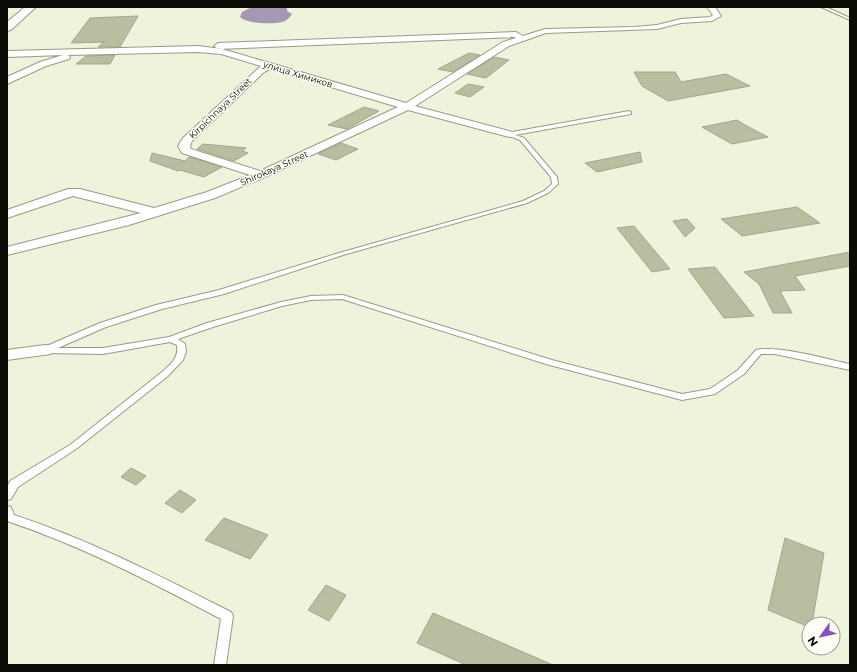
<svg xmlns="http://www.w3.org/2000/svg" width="857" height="672" font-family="Montserrat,sans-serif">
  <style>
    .water { fill: #a498b2 }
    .building { fill: #b8bfa1; stroke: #a1a690 }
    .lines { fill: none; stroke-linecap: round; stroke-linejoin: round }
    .lane-casing { stroke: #979c86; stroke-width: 2 }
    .street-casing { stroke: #979c86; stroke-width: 2 }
    .secondary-casing { stroke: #979c86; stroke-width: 2 }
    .lane { fill: #fff; fill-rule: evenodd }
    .street { fill: #fff; fill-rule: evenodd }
    .secondary { fill: #fff; fill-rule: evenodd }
    .labels { text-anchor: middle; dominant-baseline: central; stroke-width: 3; stroke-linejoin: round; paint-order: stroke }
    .far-street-label { font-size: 9px; fill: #0b0c05; stroke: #fdfff5 }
  </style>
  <rect width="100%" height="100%" fill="#eef3dc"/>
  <!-- water -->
  <path class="water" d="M252,7H287V11L292,14C290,17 288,19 285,21C276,25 247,24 240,17L242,12Z"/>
  <!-- building -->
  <path class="building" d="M138,16L120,47H98L104,42L71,43L90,18Z
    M469,53L480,55L453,72L438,69Z
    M115,55L110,64H76L86,56Z
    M494,57L509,60L486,78L467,74Z
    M634,72H675L681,82L726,74L750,86L668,101L642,86Z
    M468,84L484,87L470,97L455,93Z
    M364,107L379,111L347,129L328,125Z
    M737,120L745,125L768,137L732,144L702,127Z
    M341,143L358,149L336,160L318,154Z
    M203,144L246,148L242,151L248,153L234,161L197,149Z
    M640,152L642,162L597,172L585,163Z
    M152,153L185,161L189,157L222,167L204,177L180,170L178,171L150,161Z
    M797,207L820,223L742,236L721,219Z
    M687,219L695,228L685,237L673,221Z
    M634,226L670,269L652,272L617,228Z
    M850,252V266L795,276L805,290L780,291L792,313H773L759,284L744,272Z
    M715,267L743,302L754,316L724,318L688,269Z
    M131,468L146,476L136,485L121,477Z
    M180,490L196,500L182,513L165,503Z
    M224,518L268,535L250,559L205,540Z
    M785,538L824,553L812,624H809V627L768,610Z
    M326,585L346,595L329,621L308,610Z
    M433,613L553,665H466L417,643Z"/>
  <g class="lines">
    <!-- lane casing -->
    <g class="lane-casing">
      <path id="lane" d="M821,7H826L850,18V20Z
        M629,111L631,112V114L515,135L524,138L557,177L558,184L548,193L527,203L343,255L224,294L162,309L106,327L58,348H103L169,337L207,323L281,302L311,296L343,295L552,360L682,394L710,389L738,370L756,350C779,345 826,359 850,364V370L775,354H761L744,374L715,394L682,400L546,364L342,299L311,300L282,306L213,327L178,339L185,344L186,352L183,360L168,376L76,449L18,487L11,499L7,500V487L10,481L70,445L162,372C171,364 179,358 177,345L170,342L103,354L45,353L41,350L42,348L100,323L156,305L219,290L339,253L523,201L544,191L552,184L551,177L520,140L507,135V133Z
        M7,506L11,507L14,515C90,540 160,576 231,612L233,616L226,665H214L221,619C151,582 82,546 7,521Z"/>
    </g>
    <!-- street casing -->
    <g class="street-casing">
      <path id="street" d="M707,7H715L721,16L712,21L681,23L657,29L546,33L509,46L415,106L513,132L514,134L513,136L509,137L408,110L265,177L215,198L129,225L7,255V247L141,213L73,196L7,218V210L68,189H80L154,208L207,192L250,175L182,153L178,146L183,138L261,66L221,54L198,52L68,55L70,57L69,59L46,66L7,84V77L40,62L63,55L7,57V51L198,46L222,49L406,103L503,42L516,38L514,37L218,49L214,46L218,43L516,32L523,36L545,29L634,27L657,25L681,19L710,17L713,15ZM270,69L398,107L260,171L191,149L190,146L192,141L264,72Z
        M45,345L51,346L53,350L51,354L7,360V350Z"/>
    </g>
    <!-- secondary casing -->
    <g class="secondary-casing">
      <path id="secondary" d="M25,7H36L11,30L7,31V22Z"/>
    </g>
    <!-- lane -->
    <use href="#lane" class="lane"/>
    <!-- street -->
    <use href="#street" class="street"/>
    <!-- secondary -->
    <use href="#secondary" class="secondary"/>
  </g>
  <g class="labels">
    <!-- far-street labels -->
    <g class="far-street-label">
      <text transform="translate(298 74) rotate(17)">улица Химиков</text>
      <text transform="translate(220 108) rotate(-44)">Kirpichnaya Street</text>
      <text transform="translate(274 168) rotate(-24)">Shirokaya Street</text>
    </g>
  </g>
  <!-- border -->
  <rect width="857" height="672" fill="none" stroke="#0b0c05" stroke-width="16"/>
  <!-- north arrow -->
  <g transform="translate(821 636) rotate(237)"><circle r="19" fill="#fdfff5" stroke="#9c9e95"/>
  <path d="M0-3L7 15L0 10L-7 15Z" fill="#8c4dc2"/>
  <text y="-6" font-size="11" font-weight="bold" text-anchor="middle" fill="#0b0c05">N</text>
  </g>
</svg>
